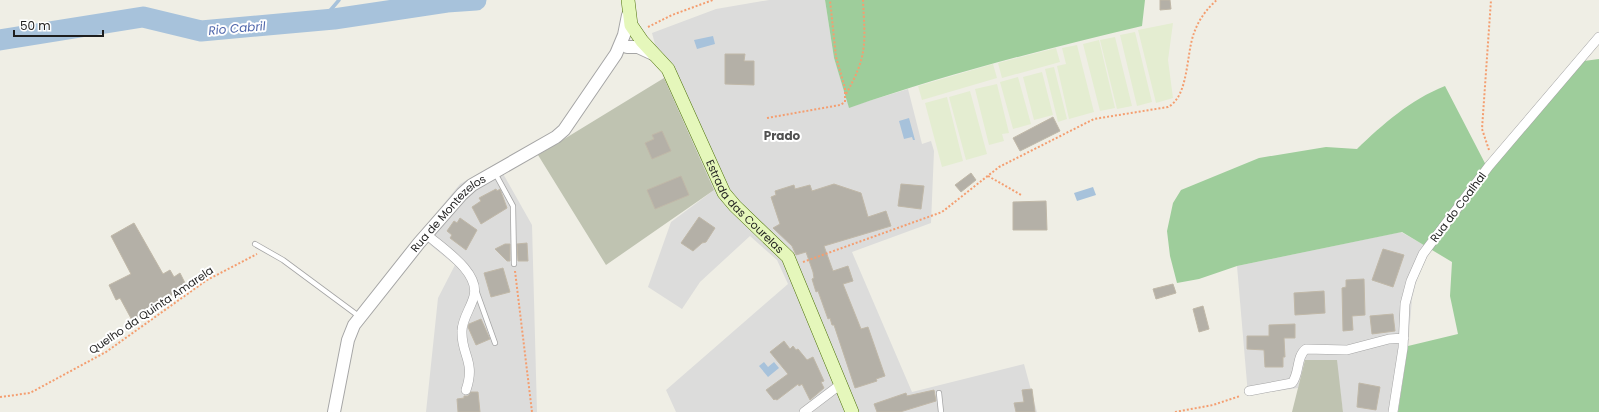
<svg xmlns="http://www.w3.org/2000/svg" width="1599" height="412" font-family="Poppins,sans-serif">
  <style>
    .residential { fill: #dcdcdb }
    .construction { fill: #bfc3b1 }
    .farmland { fill: #e4edd1 }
    .forest { fill: #9ecd9b }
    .water { fill: #a7c2db }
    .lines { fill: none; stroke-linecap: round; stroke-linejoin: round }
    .stream { stroke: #a7c2db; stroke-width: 3.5 }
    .river { stroke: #a7c2db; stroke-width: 21 }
    .building { fill: #b4b0a7; stroke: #c0b8a8 }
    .service-casing { stroke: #a5a5a5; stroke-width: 6 }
    .minor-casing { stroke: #a5a5a5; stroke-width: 10 }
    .tertiary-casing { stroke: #a5a5a5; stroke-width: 14 }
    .secondary-casing { stroke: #4d7209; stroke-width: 14 }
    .path { stroke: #f49e70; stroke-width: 2; stroke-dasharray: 2 2; stroke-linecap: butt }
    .service { stroke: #fff; stroke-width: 4.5 }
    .minor { stroke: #fff; stroke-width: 9 }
    .tertiary { stroke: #fff; stroke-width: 12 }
    .secondary { stroke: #e5f7bb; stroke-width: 13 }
    .labels { text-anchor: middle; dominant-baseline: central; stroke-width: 4; stroke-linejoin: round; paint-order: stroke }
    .street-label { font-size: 11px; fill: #1e1e1e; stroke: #fff }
    .water-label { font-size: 12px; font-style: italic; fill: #4e66ab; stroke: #fff }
    .neighbourhood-label { font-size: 12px; font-weight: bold; fill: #515151; stroke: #fff }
  </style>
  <rect width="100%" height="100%" fill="#efeee5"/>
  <!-- residential -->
  <path class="residential" d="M769,0H825L834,58L849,107L908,89L922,144L931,141L934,151L931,223L852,252L912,392L1024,364L1037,412H676L666,390L788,284L777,260L750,236L700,282L682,309L648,287L671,222L714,190L664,78L652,33L716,9Z
    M497,163L532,225L537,412H426L438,298L455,265L418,235L460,184Z
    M1401,232L1431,249L1418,275L1412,299L1408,346L1398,412H1343L1336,360H1305L1298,388L1248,395L1237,266Z"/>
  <!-- construction -->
  <path class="construction" d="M664,78L714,190L606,265L538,155Z
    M1305,360H1337L1343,412H1292Z"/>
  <!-- farmland -->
  <path class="farmland" d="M1173,23L1168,60L1173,98L1156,103L1138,30Z
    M1135,32L1152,102L1137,106L1120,35Z
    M1115,37L1132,106L1117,109L1100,40Z
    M1099,40L1115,108L1100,111L1083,44Z
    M1077,45L1094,112L1069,119L1057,66L1066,64L1062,48Z
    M1056,48L1060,62L1002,78L998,63Z
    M993,64L997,78L922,100L918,86Z
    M1054,67L1067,119L1058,122L1045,69Z
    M1042,72L1053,115L1034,120L1023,77Z
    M1018,77L1031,124L1013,129L1000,82Z
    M997,84L1009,133L1002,134L1004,141L989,145L975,89Z
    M970,91L987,154L966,160L949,97Z
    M947,97L963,161L942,167L925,103Z"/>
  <!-- forest -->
  <path class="forest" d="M825,0H1145L1142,26C1044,49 944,75 849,108L834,58Z
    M1599,59V412H1398L1408,346L1458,334L1450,296L1452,262L1402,232L1237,266L1199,279L1177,283L1170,256L1167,231L1173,203L1181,190L1259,158L1326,147L1357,149C1383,124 1410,100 1445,86L1489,171L1584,61Z"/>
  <!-- water -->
  <path class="water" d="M713,36L715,44L697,49L694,40Z
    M909,118L915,140H913L912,137L904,139L899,121Z
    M1093,187L1096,195L1077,201L1074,193Z
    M764,362L768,367L774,362L779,368L768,377L759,366Z"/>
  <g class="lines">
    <!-- stream -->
    <path class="stream" d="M322,20L339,0"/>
    <!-- river -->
    <path class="river" d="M0,40L143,17L201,31L334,19L447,2L476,0"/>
  </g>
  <!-- building -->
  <path class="building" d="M1160,0H1170L1171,9L1160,10Z
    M725,54H745L744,61H754V85L725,84Z
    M1053,117L1060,131L1020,151L1013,138Z
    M662,131L671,151L652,159L645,143L654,139L652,135Z
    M971,173L976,180L961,192L955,185Z
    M681,176L689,195L655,209L647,190Z
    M834,184L861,193L868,217L886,211L891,226L824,246L833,271L848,266L853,281L843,284L861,329L868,327L885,376L876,379L877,381L855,388L834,325H832L830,318L828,319L818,291L816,292L812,279L814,278L813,272L806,252L796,255L792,246L773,228L780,224L771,197L776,195L775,191L794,185L795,189L810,185L812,191Z
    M901,184L924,186L921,209L898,206Z
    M496,189L497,191L500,189L507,208L481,224L472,207L481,201L479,198Z
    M1046,201L1047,230H1013V202Z
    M699,217L715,228L706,242L702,243L693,251L681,243Z
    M460,218L477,230L466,250L450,238L452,235L447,231L454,221L457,223Z
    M134,223L163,274L170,270L174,277L180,273L186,285L133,322L120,298L116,300L109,285L131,274L111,236Z
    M527,243L528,261H518L517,244Z
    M505,244H510V261H507L495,249Z
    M1383,249L1404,255L1393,287L1372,280Z
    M503,268L510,292L491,297L484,273Z
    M1364,279L1365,315L1352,316L1353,330L1343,331L1342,288L1346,287V280Z
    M1173,284L1176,293L1156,299L1153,289Z
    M1324,291L1325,313L1295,315L1294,293Z
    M1203,306L1209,329L1199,332L1193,309Z
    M1393,314L1395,331L1372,334L1370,316Z
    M481,319L490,339L476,345L468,327L469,324Z
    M1295,324V338H1284L1285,357H1283V367H1265L1264,350L1247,349V336H1269V325Z
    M784,341L790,349L793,346L796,350L798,349L807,360L813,357L824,381L821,382L824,388L810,400L802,384L799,386L798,384L777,400L775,399L774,400L766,390L788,374L770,352Z
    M1359,383L1380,387L1376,410L1357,407Z
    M1032,389L1035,412H1016L1014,403L1024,402L1022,390Z
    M934,390L936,401L900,412H877L874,404L906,393L907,396Z
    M471,392H478L480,412H458L457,399L464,398V396H468Z"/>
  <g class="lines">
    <!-- service casing -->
    <g class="service-casing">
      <path id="service" d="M495,173L513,206L514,264
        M255,244L283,260L360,317
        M476,290L495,343
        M939,393L941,412"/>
    </g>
    <!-- minor casing -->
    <g class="minor-casing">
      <path id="minor" d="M426,234C443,249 480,272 474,296C471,308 462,319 462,331C461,355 476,361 466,390
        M1249,391L1292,383C1300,373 1296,356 1306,349L1347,350L1389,339L1404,338
        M804,412L841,384
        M1393,412L1403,348L1405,304L1411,281L1423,254L1489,166L1599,37"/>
    </g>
    <!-- tertiary casing -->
    <g class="tertiary-casing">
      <g id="tertiary">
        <path d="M627,47H638L653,54"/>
        <path id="s1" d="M334,412L348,340L354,325L419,243L462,194L472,185L556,137L564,130L616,54L624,35L628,15"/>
      </g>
    </g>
    <!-- secondary casing -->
    <g class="secondary-casing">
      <g id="secondary">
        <path id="s2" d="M628,0L631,25L642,41L668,69L724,193L735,206L788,257L852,412"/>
      </g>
    </g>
    <!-- path -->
    <path class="path" d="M648,27L672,15L713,0
      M846,94C868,55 865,43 863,0
      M767,118L840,105L845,102V88L836,57L830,0
      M1489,150L1482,129L1491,0
      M988,176L1021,195
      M803,262L942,212L999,167L1094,119L1168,107C1189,96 1186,54 1194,33C1198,21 1207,8 1217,0
      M515,271L532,412
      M0,397L30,393L106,352L207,280L257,254
      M1175,412L1213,405L1240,396"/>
    <!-- service -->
    <use href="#service" class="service"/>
    <!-- minor -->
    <use href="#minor" class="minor"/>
    <!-- tertiary -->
    <use href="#tertiary" class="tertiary"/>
    <!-- secondary -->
    <use href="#secondary" class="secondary"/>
  </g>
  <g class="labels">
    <!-- street labels -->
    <g class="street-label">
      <text stroke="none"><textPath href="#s2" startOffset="242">Estrada das Courelas</textPath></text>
      <text transform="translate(1458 207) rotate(-53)">Rua do Coalhal</text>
      <text stroke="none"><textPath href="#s1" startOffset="236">Rua de Montezelos</textPath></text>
      <text transform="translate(151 310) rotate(-34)">Quelho da Quinta Amarela</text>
    </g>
    <!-- water labels -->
    <g class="water-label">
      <text transform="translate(237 28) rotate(-5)">Rio Cabril</text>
    </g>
    <!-- neighbourhood labels -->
    <g class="neighbourhood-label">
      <text x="782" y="135">Prado</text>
    </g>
  </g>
  <!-- scale -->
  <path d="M14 30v6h89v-6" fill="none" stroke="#1e1e1e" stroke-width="2"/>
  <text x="20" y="30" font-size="12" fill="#1e1e1e" stroke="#ffffff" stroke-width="3" paint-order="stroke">50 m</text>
</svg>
